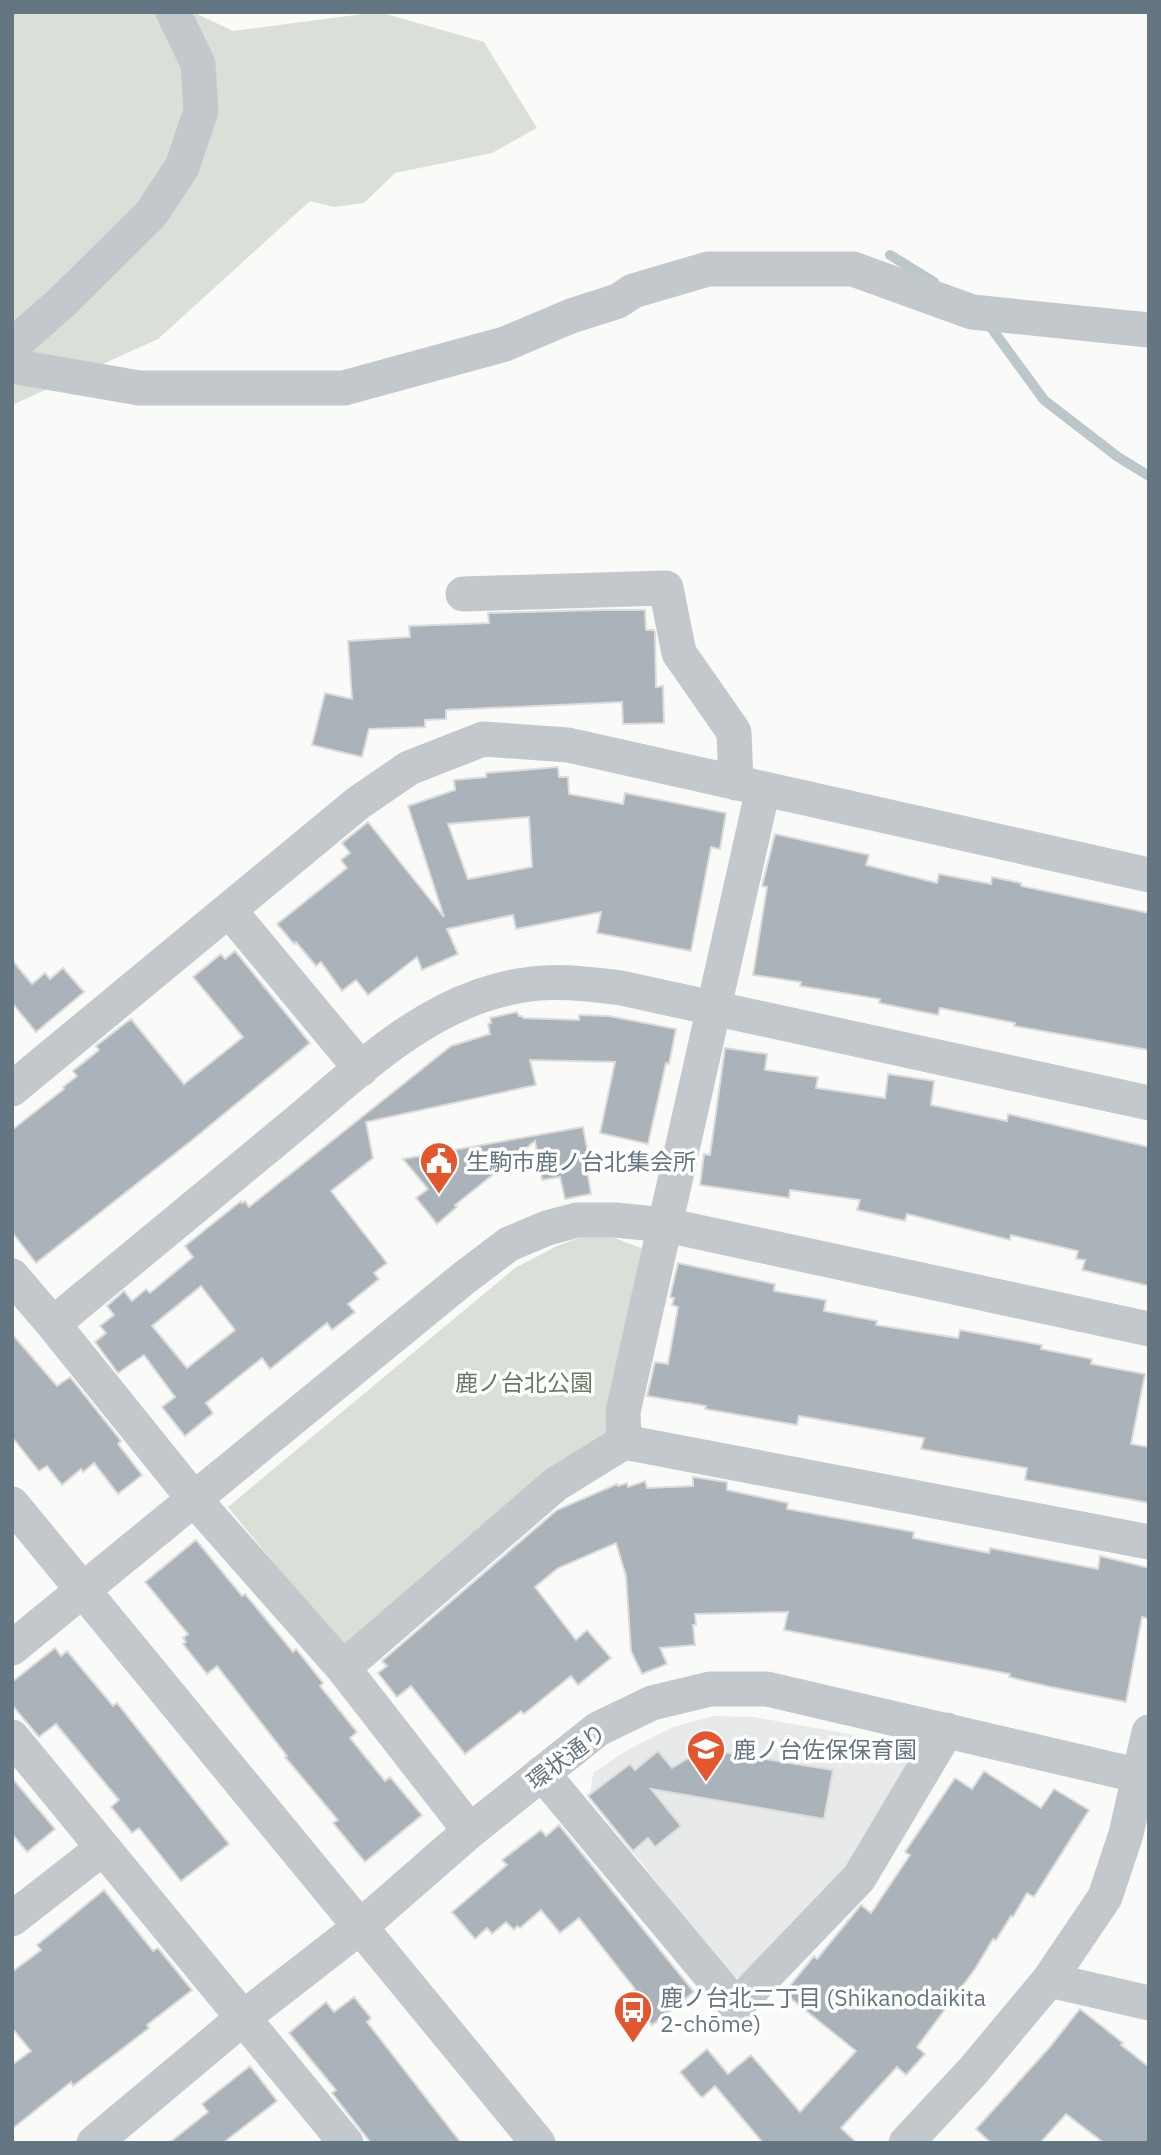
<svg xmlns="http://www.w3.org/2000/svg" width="1161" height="2155" font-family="'IBM Plex Sans','Noto Sans JP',sans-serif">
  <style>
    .built { fill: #e8e9e9 }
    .green { fill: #dadfd7 }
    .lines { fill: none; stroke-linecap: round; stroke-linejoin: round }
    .stream { stroke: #bbc7cb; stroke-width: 10 }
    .building { fill: #aab3b9; stroke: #dcdcda; stroke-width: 2; fill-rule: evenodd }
    .minor { stroke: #c3c8cc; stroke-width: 35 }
    .labels { text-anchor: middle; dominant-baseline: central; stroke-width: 7; stroke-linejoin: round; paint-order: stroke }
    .poi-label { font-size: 23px; fill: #657683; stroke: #fff; text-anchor: start }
    .park-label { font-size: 23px; fill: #687a64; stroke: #fff }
    .street-label { font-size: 23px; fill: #657683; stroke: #fff }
  </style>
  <rect width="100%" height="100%" fill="#fafaf8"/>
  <!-- built -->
  <path class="built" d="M713,1716L754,1717L900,1743L916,1756L842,1874L760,1970L733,1979L590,1798L593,1773L629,1749L673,1727Z"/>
  <!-- green -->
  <path class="green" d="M12,12H193L233,31L379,12L484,42L537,128L492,153L395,173L364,203L334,207L310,201L158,339L12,405Z
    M584,1236L612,1237L646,1250L610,1444L345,1650L228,1507L515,1268L557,1246Z"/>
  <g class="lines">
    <!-- stream -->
    <path class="stream" d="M890,255L934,282
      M987,322L1044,400L1118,457L1149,476"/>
  </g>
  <!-- building -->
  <path class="building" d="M600,610H645L646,630H654L655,633L656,687L663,686L664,723L623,724L622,702L446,710V719L425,720V727L369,729L362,757L312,745L325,693L352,699L348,641L410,637L409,626L489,623L488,613Z
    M558,767L559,777H568L569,794L623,804L625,793L726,813L720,849L711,847L691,951L597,933L601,912L516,929L513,915L447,929L458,954L422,970L417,957L368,995L356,980L342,991L321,962L316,966L296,942L294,944L277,924L347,868L341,860L350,853L342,843L368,822L444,917L408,806L455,790L454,780L486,777V773ZM529,817L532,867L468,879L448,824Z
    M775,834L869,855L866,865L937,883L939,874L991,884L992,877L1021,883V886L1149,913V1050L1014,1026L1015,1023L940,1008L938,1015L879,1003L880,999L800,986L801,982L753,975L767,887L762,886Z
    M235,951L310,1043L191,1141L36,1263L12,1232V1130L64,1089L63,1087L77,1076L73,1071L99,1050L96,1046L131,1019L184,1084L243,1037L193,977L221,954L225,959Z
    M12,960L32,984L45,973L50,979L63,968L84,992L36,1032L12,1003Z
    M517,1012L519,1016H522L523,1018L579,1020V1015L609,1016L676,1029L669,1064L666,1063L648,1144L600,1133L615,1062L530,1060L536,1085L366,1122L373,1158L331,1191L387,1263L374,1273L379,1279L348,1304L355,1312L332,1330L327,1323L270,1369L262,1358L206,1403L213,1413L185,1436L162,1407L175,1397L144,1355L118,1373L95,1342L106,1333L100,1326L114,1315L107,1306L124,1291L132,1301L146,1289L150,1293L193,1257L185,1246L241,1201L242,1203L245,1201L249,1207L451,1046L490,1034L488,1024L491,1023L490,1018ZM201,1286L235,1330L187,1368L152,1326Z
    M725,1048L767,1054L765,1070L818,1077L816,1088L885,1098L888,1074L934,1081L931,1105L1007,1121L1008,1114L1149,1147V1286L1082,1270L1085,1260L1076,1259L1078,1251L1011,1235L1010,1240L907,1214L905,1221L857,1210L860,1200L790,1190L789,1198L700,1185L704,1154L710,1155Z
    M583,1127L591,1170H587L591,1194L565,1199L560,1177L542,1180L535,1141L455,1205L457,1207L437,1224L416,1198L428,1189L403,1159Z
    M678,1263L775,1284L774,1291L826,1300L824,1311L877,1321L876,1325L958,1338L960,1330L1042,1345L1041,1349L1092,1359L1091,1364L1145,1374L1131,1444L1149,1447V1503L1025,1480L1027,1468L921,1449L924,1438L799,1416L797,1425L705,1409L706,1406L647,1396L655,1362L668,1364L678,1307L672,1305L674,1298L670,1297Z
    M12,1334L57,1386L70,1377L121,1441L118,1444L142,1475L118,1494L94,1463L83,1472L81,1469L62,1485L47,1466L39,1471L12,1437Z
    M693,1477L727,1482V1490L788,1503L787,1509L914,1532L913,1538L989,1553L990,1548L1098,1569L1100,1556L1149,1568V1619L1142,1617L1126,1702L1051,1687L1009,1677L1010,1674L784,1630L788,1612L695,1614L696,1625H693L695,1645L660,1648L667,1664L642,1674L631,1651L626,1576L616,1543L558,1568L535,1587L576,1640L587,1630L611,1658L578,1685L571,1676L524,1714L521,1711L465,1754L411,1686L397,1697L378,1673L387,1666L382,1661L557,1510L617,1484L618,1486L627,1483L628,1487L645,1481L647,1488L693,1486Z
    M196,1540L242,1596L245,1594L293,1652L296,1649L323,1683L320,1686L357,1732L350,1738L385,1781L390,1777L422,1815L365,1862L333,1823L338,1820L285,1757L287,1756L217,1666L207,1674L183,1644L186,1642L183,1638L188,1634L145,1582Z
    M55,1648L61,1656L67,1651L113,1706L117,1703L229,1844L181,1881L139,1828L132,1833L111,1807L119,1800L56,1724L39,1737L12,1705V1682Z
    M703,1749L833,1770L824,1819L651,1789L681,1826L655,1847L648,1838L633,1851L588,1796L630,1764L635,1770L658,1751L672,1768Z
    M984,1771L1041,1808L1054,1789L1089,1810L1034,1897L1027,1893L1013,1917L1011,1916L996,1940L993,1939L975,1969L917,2047L925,2054L906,2075L897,2067L841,2128L857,2143H763L715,2086L703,2097L700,2096L680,2072L707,2049L728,2074L751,2055L800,2112L856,2051L784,1993L814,1956L817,1959L861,1905L871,1913L910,1855L905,1852L955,1778L972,1789Z
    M12,1778L55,1829L27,1852L12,1834Z
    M559,1825L694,1992L652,2025L628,1995L635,1989L579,1918L560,1933L541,1910L520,1928L517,1926L514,1930L506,1922L492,1934L487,1928L475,1939L452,1912L507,1865L502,1860L541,1830L546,1836Z
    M104,1890L153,1951L158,1948L192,1990L147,2025L149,2028L118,2052L73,2086L71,2082L12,2129V2065L31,2051L12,2028V1972L41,1950L37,1945Z
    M354,1997L371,2018L367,2022L461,2143H371L332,2093L336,2090L289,2033L326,2002L334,2012Z
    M1080,2009L1123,2043L1121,2045L1149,2067V2143H1104L1066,2114L1040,2143H991L976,2129L1049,2048Z
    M250,2066L277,2101L223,2143H169L208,2112L202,2104Z"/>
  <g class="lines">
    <!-- minor -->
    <path class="minor" d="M12,346L61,303L151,214L182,167L201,111L198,64L173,12
      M12,366L139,388H344L505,344L571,316L618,301L633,291L708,269H853L972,312L1149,330
      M463,594L666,588L679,653L734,732L736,783
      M229,910L361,1069
      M12,1089L358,803L409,768L483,739L568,745L1149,875
      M12,1276L53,1324L194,1499L343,1668L470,1831
      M53,1324C132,1259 211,1193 290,1128C348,1080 407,1021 480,996C532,978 568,981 621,988L1149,1103
      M624,1442L623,1412L763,789
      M12,1504L538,2143
      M12,1648L464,1278L509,1244L547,1228L577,1220H615L666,1225L1149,1329
      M343,1668L556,1484L624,1442L1149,1542
      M12,1737L346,2143
      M542,1773L736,2006L859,1878L947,1730
      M12,1919L103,1848
      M1049,1980L1149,2003
      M94,2143L243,2018L360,1927L470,1831L598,1729L652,1703L710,1689H767L1149,1778
      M906,2143L973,2071L1049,1980L1105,1897L1126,1834L1149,1732"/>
  </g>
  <!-- icons -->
  <defs>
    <g id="civic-pin" transform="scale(2.0125)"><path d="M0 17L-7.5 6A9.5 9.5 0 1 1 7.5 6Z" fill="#e4572e" stroke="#fff"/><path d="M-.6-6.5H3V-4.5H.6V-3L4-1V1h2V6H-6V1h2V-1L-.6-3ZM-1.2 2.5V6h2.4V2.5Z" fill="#fff"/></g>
    <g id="school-pin" transform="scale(2.0125)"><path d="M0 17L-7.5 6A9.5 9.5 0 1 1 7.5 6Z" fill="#e4572e" stroke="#fff"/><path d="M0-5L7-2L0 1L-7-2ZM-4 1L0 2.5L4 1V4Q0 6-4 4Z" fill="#fff"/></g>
    <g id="bus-pin" transform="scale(2.0125)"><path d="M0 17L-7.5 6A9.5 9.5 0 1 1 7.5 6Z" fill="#e4572e" stroke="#fff"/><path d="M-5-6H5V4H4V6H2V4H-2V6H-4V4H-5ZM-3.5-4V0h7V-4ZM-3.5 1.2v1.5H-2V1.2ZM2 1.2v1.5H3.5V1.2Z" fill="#fff"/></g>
  </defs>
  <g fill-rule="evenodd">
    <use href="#civic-pin" x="439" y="1161"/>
    <use href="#school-pin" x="706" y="1749"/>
    <use href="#bus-pin" x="633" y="2010"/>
  </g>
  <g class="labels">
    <!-- poi labels -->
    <g class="poi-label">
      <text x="466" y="1161">生駒市鹿ノ台北集会所</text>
      <text x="733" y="1749">鹿ノ台佐保保育園</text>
      <text x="660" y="1997">鹿ノ台北二丁目 (Shikanodaikita<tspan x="660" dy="26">2-chōme)</tspan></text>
    </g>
    <!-- park labels -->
    <g class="park-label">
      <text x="524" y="1382">鹿ノ台北公園</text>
    </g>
    <!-- street labels -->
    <g class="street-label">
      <text transform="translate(566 1756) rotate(-37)">環状通り</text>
    </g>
  </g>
  <!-- border -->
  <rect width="1161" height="2155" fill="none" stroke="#657683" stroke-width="28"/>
</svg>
